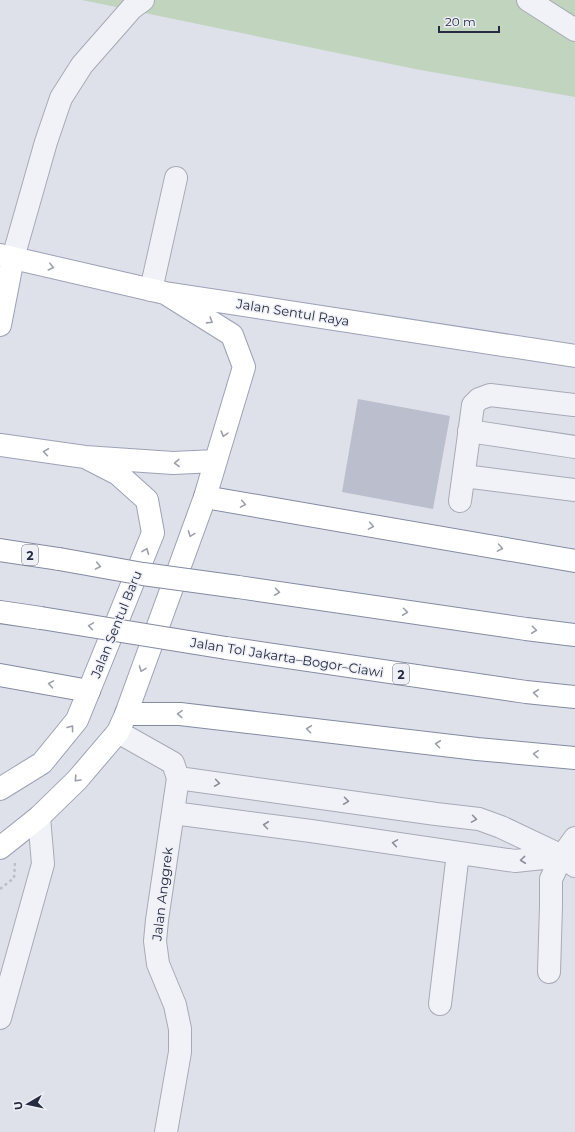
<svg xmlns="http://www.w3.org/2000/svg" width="575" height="1132" font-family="Montserrat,sans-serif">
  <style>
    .garden { fill: #c0d4be }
    .building { fill: #bbbecc }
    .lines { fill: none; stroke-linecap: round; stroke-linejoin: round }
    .minor-casing { stroke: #a7aab7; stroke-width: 24 }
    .major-casing { stroke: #9ca2b6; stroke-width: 24 }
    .highway-casing { stroke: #848ba1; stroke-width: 24 }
    .path { stroke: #bcbec8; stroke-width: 2.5; stroke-dasharray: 3 3; stroke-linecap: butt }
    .minor { stroke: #f1f2f7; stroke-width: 22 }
    .major { stroke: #fff; stroke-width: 22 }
    .highway { stroke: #fff; stroke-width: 22 }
    .highway-bridge-casing { stroke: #848ba1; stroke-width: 24; stroke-linecap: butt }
    .highway-bridge { stroke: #fff; stroke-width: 22 }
    .oneway { stroke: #9da0aa }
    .oneway2 { stroke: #8c8e9c }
    .labels { text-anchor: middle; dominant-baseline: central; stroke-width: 3; stroke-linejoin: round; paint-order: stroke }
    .shield { fill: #eef0f6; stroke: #626677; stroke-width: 1 }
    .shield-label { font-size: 12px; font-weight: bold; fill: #262b41 }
    .street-label { font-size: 13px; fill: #262b41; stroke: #eef0f6 }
  </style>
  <rect width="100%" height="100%" fill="#dee1e9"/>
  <!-- garden -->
  <path class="garden" d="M82,0H575V97L415,69Z"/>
  <!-- building -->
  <path class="building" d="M358,399L450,416L433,509L342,492Z"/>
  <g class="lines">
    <!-- minor casing -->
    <g class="minor-casing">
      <path id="minor" d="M528,0L575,30
        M13,258L46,142L61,98L82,65L132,8L143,0
        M151,290L176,178
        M469,431L575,447
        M464,476L575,490
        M460,501L473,405L479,399L490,395L574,405
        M118,732L173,763L178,778L157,920L155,941L158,964L175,1005L180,1029V1052L166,1132
        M178,778L436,814L479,819L501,827L562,856L575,866
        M173,813L311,831L515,861L562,856
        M549,972L551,906V879L562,856L575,838
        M440,1004L458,853
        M0,1018L43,864L39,817"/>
    </g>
    <!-- major casing -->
    <g class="major-casing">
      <path id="major" d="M0,255L165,293L575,356
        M0,325L13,258
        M0,445L85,457L173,463L216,461
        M0,789L42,763L77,720L153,533L147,500L118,474L85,457
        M0,848L39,817L77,780L118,732L126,714L205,497L244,367L232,335L165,293"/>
    </g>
    <!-- highway casing -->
    <g class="highway-casing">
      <path id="highway" d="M205,497L575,561
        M0,550L59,559
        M238,587L526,629L575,635
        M0,612L41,618
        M226,648L526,692L575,697
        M0,675L89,691
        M126,714H180L477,749L575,758"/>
    </g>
    <!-- path -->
    <path class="path" d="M0,889L14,878L15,863"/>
    <!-- minor -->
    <use href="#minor" class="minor"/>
    <!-- major -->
    <use href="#major" class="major"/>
    <!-- highway -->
    <use href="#highway" class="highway"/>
    <!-- highway-bridge casing -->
    <g class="highway-bridge-casing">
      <path id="highway-bridge" d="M59,559L143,574L238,587
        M41,618L226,648"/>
    </g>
    <!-- highway-bridge -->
    <use href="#highway-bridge" class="highway-bridge"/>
  </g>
  <!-- one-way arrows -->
  <defs><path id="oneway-chevron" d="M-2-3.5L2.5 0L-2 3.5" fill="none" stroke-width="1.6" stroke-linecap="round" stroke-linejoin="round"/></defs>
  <g class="oneway">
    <use href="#oneway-chevron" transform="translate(51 267) rotate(13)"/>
    <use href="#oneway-chevron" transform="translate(210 321) rotate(32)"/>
    <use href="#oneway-chevron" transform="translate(224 434) rotate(106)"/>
    <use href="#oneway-chevron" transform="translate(46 452) rotate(-172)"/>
    <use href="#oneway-chevron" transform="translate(177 463) rotate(178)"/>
    <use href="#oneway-chevron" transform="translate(243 504) rotate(10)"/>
    <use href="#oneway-chevron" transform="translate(371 526) rotate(10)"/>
    <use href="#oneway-chevron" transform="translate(191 534) rotate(110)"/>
    <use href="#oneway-chevron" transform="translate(500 548) rotate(10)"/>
    <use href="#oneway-chevron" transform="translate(146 551) rotate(-68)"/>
    <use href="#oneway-chevron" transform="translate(98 566) rotate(10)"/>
    <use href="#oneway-chevron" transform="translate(277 592) rotate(8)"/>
    <use href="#oneway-chevron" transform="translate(405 612) rotate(8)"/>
    <use href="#oneway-chevron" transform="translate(91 626) rotate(-171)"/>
    <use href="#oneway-chevron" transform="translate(534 630) rotate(6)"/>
    <use href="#oneway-chevron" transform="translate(142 669) rotate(110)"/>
    <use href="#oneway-chevron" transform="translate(51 684) rotate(-170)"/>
    <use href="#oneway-chevron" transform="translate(536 693) rotate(-174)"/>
    <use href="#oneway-chevron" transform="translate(180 714) rotate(-177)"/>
    <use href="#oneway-chevron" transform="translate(71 728) rotate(-53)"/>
    <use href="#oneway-chevron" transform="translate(309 729) rotate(-173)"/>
    <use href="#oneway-chevron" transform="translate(438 744) rotate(-173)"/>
    <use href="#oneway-chevron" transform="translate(536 754) rotate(-175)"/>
    <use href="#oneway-chevron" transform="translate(77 779) rotate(133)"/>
  </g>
  <g class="oneway2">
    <use href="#oneway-chevron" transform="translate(217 783) rotate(8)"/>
    <use href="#oneway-chevron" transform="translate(346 801) rotate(8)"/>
    <use href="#oneway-chevron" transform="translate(474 819) rotate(9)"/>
    <use href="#oneway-chevron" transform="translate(266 825) rotate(-173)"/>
    <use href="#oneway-chevron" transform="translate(395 843) rotate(-171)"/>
    <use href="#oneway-chevron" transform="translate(523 860) rotate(174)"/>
  </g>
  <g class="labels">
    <!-- shield labels -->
    <g class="shield">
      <rect x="22" y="545" width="16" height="20" rx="3"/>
      <rect x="393" y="664" width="16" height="20" rx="3"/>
    </g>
    <g class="shield-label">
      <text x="30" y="555">2</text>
      <text x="401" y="674">2</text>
    </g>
    <!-- street labels -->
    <g class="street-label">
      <text transform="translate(293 312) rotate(9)">Jalan Sentul Raya</text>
      <text transform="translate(116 624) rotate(-68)">Jalan Sentul Baru</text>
      <text transform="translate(287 657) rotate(9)">Jalan Tol Jakarta–Bogor–Ciawi</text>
      <text transform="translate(162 894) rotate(-83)">Jalan Anggrek</text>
    </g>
  </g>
  <!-- north arrow -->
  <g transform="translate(28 1104) rotate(261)" stroke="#eef0f6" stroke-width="3" paint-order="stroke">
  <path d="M0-3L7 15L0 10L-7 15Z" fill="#262b41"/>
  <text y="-6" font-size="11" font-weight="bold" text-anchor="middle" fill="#262b41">U</text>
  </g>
  <!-- scale -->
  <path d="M439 26v6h60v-6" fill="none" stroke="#262b41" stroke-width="2"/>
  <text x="445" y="26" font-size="12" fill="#262b41" stroke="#eef0f6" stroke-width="3" paint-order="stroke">20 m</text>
</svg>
